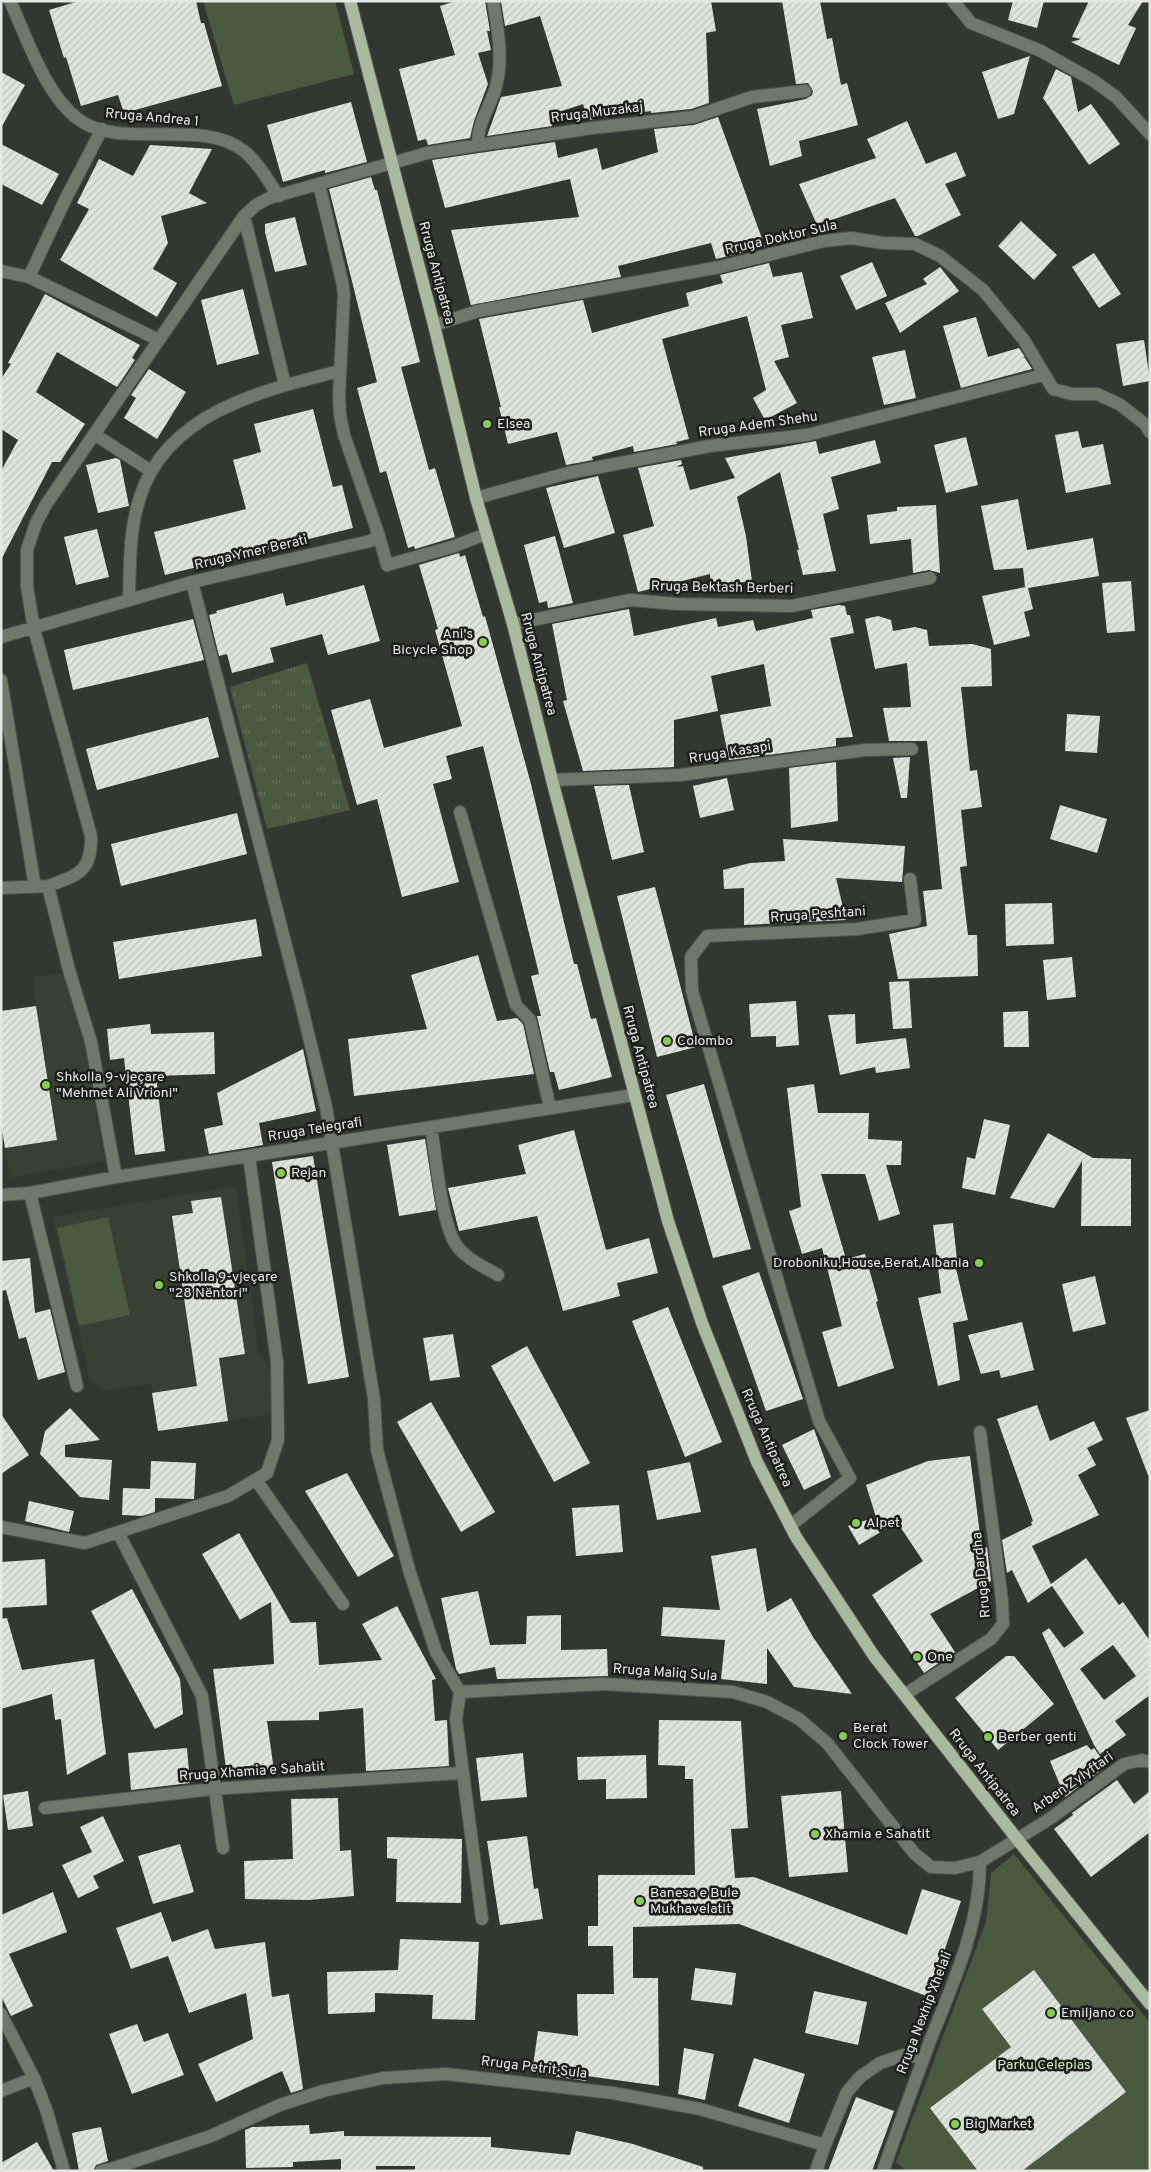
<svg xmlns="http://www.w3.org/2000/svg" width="1151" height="2172" font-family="Overpass,sans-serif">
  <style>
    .built { fill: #383f33 }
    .grass { fill: url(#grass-tufts) }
    .park { fill: #495a3e }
    .building { fill: url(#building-hatch); fill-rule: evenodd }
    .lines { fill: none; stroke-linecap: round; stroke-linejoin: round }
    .minor-casing { stroke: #4f534d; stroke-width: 14 }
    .major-casing { stroke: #4f534d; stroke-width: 14 }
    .minor { stroke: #70786b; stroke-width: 12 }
    .major { stroke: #a9ba9e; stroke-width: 12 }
    .poi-dot { fill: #88cf49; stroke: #1c1e1b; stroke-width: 2 }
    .labels { text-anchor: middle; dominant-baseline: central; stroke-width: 5; stroke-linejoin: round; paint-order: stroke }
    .street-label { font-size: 14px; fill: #e4e7e3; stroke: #1c1e1b }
    .poi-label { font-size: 14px; fill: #e4e7e3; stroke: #1c1e1b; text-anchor: start }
    .park-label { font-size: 14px; fill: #cdedb7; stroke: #1c1e1b }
  </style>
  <defs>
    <pattern id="grass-tufts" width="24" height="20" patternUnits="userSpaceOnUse" patternTransform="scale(1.25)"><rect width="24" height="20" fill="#495a3e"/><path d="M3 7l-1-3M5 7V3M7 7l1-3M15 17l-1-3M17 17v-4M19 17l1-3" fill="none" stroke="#63725a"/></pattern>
    <pattern id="building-hatch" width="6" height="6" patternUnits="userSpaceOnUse" patternTransform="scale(1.25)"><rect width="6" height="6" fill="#dfe4dc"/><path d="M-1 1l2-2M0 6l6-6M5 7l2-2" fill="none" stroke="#c0c4be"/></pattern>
  </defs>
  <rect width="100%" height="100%" fill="#333731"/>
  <!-- built -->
  <path class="built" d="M63,973L84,1045L105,1161L10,1178L1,1124V1011L36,1006L33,977Z
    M236,1186L259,1353L274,1374L271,1414L158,1431L151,1384L103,1390L90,1380L52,1217Z"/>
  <!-- grass -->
  <path class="grass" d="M307,663L350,810L267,829L230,687Z"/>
  <!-- park -->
  <path class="park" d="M203,1H335L354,74L234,105Z
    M108,1217L130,1315L79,1326L57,1228Z
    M1014,1854L1150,2023V2171H906L896,2162L986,1922L991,1873Z"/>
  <!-- building -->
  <path class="building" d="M79,1H196L201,23H204L222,86L124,113L118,95L81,106L66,57L64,58L49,10Z
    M456,1H485L490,31H487L491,50L478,53L488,84L474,121L470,138L428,145L426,139L418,141L399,69L455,55L440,6Z
    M501,1H711L716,31L706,33L709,103L691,109L651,113V111L588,120L583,104L550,115L552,126L487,136L501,97L562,86L540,16L505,26Z
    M782,1H820L827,39L832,38L841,85L847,83L858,125L799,141L802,156L770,166L757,109L806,99L812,95L813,91L808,83L796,84Z
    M1013,1H1044L1037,28L1008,20Z
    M1089,1H1143L1128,25L1136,28L1119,65L1071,42L1081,39L1072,37Z
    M1030,56L1014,114L998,119L982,72Z
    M1056,69L1071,77L1078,112L1091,104L1120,144L1089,165L1043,98Z
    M1,72L25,85L1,128Z
    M351,102L367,162L325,173V170L283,182L267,125Z
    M718,117L765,247L716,259L711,243L618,266L621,277L471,305L451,230L579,217L570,179L445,208L432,160L555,142L558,158L597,148L602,170L658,152L654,129L694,125Z
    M907,121L926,164L956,152L966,176L945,184L961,215L918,236H915L895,198L817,225L799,184L876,158L867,139Z
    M1,144L59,174L42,205L1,184Z
    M150,145L212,149L189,193L207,203L161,216L168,243L153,269L177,283L157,317L60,260L89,209L77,203L99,159L133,176Z
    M371,177L375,190H377L420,362L401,367L429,470L435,468L455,537L415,549L414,546L408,548L386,471L380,473L357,388L377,382L329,189Z
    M295,217L307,265L275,272L265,232V224Z
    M1021,221L1057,255L1034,280L998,246Z
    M1094,253L1121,294L1099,308L1072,267Z
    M872,262L887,296L856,310L840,276Z
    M769,263L773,277L802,272L813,318L781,325L789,357L774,361L797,403L765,420L753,398L766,390L747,316L662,339L689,439L676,442L677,444L634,452L633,446L592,457L593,460L566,465L557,432L508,444L499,407H501L479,319L583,300L592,333L689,306L686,293L723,283L720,275Z
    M940,267L959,291L900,333L885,303L927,284L923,279Z
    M243,289L259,354L217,365L201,300Z
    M45,294L140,345L132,358L135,360L117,387L57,352L36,392L85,424L60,462H52L1,560V471L18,440L1,429V379L11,364L8,363Z
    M976,317L988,357L1019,348L1025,357L1023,358H1025L1032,369L961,388L943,326Z
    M1144,340L1150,381L1123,386L1116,344Z
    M905,350L916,398L884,405L872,357Z
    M149,369L186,392L157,439L124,418L136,398L131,395Z
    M313,409L333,487L342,485L353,528L165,575L154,532L246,509L233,460L261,452L254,424Z
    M1078,431L1082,448L1103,444L1111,484L1066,493L1055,435Z
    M966,437L978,485L946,493L934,445Z
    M875,440L881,463L831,477L839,509L823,514L836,571L803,575L797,550H799L780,472L737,497L746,536L752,581L711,586L710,574L638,592L623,535L654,526L638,468L681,460L682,464L676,467L683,466L690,490L735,478L725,458L816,441L819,454Z
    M116,458L120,460L129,506L98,513L86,465Z
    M598,476L615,533L564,548L546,488Z
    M1018,499L1027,550L1093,538L1099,576L1028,588L1033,609L1024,612L1030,636L994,645L982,596L1025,587L1023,568L994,570L981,506Z
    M936,505L940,573L929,570L913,573L911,539L870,544L867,515L897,511V507Z
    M97,529L109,577L76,585L64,537Z
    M555,536L573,603L548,608L547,601L539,603L524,545Z
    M459,553L460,557L465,555L483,617L485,616L531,784L574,964H577L591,1019L596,1018L612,1077L559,1090L554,1072H550L537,1016H541L531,976L539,974L483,746L446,756L452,779L433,784L459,882L402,897L377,799L357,805L331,710L370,699L384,748L462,726L435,630L438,629L419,565Z
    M1131,581L1135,631L1107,633L1102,583Z
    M364,585L380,641L328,655L322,634L270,648L274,662L232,673L227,654L219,656L209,615L217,613L216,611L283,593L286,606Z
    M839,605L845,606L847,615H850L854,633L830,638L853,737L836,738V746L729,760L720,715L771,706L764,664L711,676L718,711L674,720V767L583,771L563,701L567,700L552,624L629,609L634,636L716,618L718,627L753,620L756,631L813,618L811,610Z
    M878,616L891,620L893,631L915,627L927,630L929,646L972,644L991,649L992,686L961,687L970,771L977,770L982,807L961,810L967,866L960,867L968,935H977L978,976L898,979L889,934L927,926L923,891L942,889L927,741H889L883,708L911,707L907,663L875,669L865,619Z
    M193,619L204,660L73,690L64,650Z
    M1067,714L1100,716L1097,753L1065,751Z
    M208,717L219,757L97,790L86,749Z
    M910,757L907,798H901L893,758Z
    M836,762L838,821L791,828L789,768Z
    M727,778L734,810L700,818L693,786Z
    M629,785L644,852L612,860L594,786Z
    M1060,805L1107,819L1097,853L1050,839Z
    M237,813L247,854L121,886L111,844Z
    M783,839L905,846L902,882L836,878L846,920L744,925V888L724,889L723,870L750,863L785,861Z
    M655,887L696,1047L657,1057L617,896Z
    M1052,903L1054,944L1006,946L1005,904Z
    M256,919L262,956L119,979L113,942Z
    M478,955L497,1021L517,1018L523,1024L534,1074L354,1096L348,1039L427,1029L411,975Z
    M1072,957L1076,997L1047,1000L1043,960Z
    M909,981L912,1028L893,1029L889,982Z
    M796,1001L799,1045L776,1047V1036L751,1037L749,1004Z
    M36,1006L57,1140L5,1148L1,1124V1011Z
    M1028,1011L1029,1047H1004L1003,1012Z
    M855,1014L856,1044L906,1038L910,1068L876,1073L875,1067L840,1075L828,1015Z
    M150,1024L151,1034L214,1032L215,1074L156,1076L165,1151L135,1155L124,1058L110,1060L107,1029Z
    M303,1049L316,1111L259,1123L263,1145L209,1154L204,1129L223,1125L217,1093Z
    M704,1084L751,1249L713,1258L666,1095Z
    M814,1084L818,1113H869L868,1139L902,1141L901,1165H886L900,1214L879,1221L865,1174H821L846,1259L865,1254L878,1301L876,1302L894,1368L838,1387L822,1332L842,1326L822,1248L802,1254L789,1211L801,1207L787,1088Z
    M984,1119L1010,1125L995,1195L962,1188L967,1157L975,1159Z
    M574,1130L606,1250L649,1238L658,1273L617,1283L620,1296L563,1311L537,1216L459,1231L448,1188L526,1174L518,1145Z
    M1048,1133L1093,1158L1131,1159V1226H1081L1082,1161L1054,1208L1010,1198Z
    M425,1139L436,1210L399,1216L387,1145Z
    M313,1156L349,1377L308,1384L272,1162Z
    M221,1197L245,1354L219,1358L228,1421L158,1431L152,1393L197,1386L172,1216L193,1213L191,1201Z
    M953,1223L957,1260H954L968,1320L953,1323L960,1380L938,1386L918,1298L941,1293L933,1225Z
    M30,1258L35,1313L50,1309L65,1372L38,1380L26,1337L19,1339L6,1290L1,1291V1261Z
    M759,1272L803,1399L766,1411L722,1286Z
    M1095,1276L1106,1324L1073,1332L1062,1284Z
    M668,1307L722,1442L685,1457L632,1321Z
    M1022,1322L1034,1370L1001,1378L999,1370L981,1374L968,1335Z
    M453,1334L460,1377L430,1381L423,1338Z
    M527,1346L590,1463L554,1482L491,1366Z
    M431,1402L495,1512L461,1532L397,1422Z
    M1037,1405L1050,1441L1094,1421L1103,1440L1087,1448L1096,1465L1078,1475L1099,1515L1032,1546L1051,1584L1086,1558L1119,1605L1123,1602L1150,1641V1695L1115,1721L1126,1735L1100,1754L1094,1745L1042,1633L1049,1628L1064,1648L1084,1633L1052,1586L1028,1603L1012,1570L1007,1573L1002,1540L1032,1525L1031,1522L1033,1521L997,1419ZM1113,1645L1136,1676L1104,1700L1080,1669Z
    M70,1408L100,1440L65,1445V1457L112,1460L109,1500L80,1497L40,1454L45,1431Z
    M1150,1410V1475H1148L1126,1418Z
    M1,1414L29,1455L1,1474Z
    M814,1429L831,1477L804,1490L782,1445Z
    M970,1456L982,1550L987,1547L991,1581L930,1614L955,1652L924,1673L872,1595L923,1561L897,1522L859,1545L848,1526L876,1517L866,1485L928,1461Z
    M151,1461L196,1463L194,1499L155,1498V1512L142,1516L122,1515L123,1488L150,1489Z
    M690,1462L701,1512L657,1520L647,1471Z
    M347,1473L394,1556L358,1577L305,1491Z
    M29,1501L74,1511L69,1532L25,1521Z
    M619,1505L623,1552L576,1556L572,1508Z
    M239,1533L291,1623L316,1622L319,1665L382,1660L362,1624L397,1606L436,1679L432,1680L435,1721L447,1720L449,1766L366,1771L363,1708L319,1712V1720L267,1721L274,1770L227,1776L213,1669L274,1664L271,1602L240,1620L202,1554Z
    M756,1548L767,1612L791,1598L813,1637L852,1694L794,1687L767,1648V1684L721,1679L725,1640L661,1636L663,1607L720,1610L711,1556Z
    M45,1559L47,1605L1,1608V1562Z
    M132,1589L180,1679L183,1714L155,1729L91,1611Z
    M478,1591L490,1645L526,1644L527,1616L561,1615V1650L607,1649L608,1676L497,1679L495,1667L459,1674L456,1669L441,1598Z
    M7,1618L22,1670L94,1659L106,1754L67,1775L61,1719L55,1720L52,1694L1,1709V1619Z
    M1006,1656H1014L1054,1704L998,1750L955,1698Z
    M659,1720L741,1721L748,1828L731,1829L735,1878L754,1877L907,1935L922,1889L961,1901L929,1997L739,1924L633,1927V1978H658L659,2086L587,2076L586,2081L532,2073L538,2031L578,2036L577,1994H614L613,1946H588V1926H598V1875H695L693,1779H685V1766L658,1765Z
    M1087,1745L1091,1750L1094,1748L1107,1766L1065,1797L1050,1761Z
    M187,1748L190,1783L131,1790L128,1753Z
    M523,1753L527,1797L481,1801L476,1758Z
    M646,1755L647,1798L606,1799V1779L578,1780L577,1757Z
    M1117,1780L1134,1804L1150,1791V1832L1091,1877L1054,1829L1073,1815L1072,1813Z
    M28,1791L33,1826L8,1830L3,1795Z
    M841,1791L848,1872L789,1877L781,1796Z
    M338,1798L340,1851L351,1850L354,1896L309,1900L245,1899L244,1861L293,1859L291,1799Z
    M103,1816L124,1861L93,1876L99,1888L78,1898L62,1865L92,1852L80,1827Z
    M527,1836L534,1889L538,1888L543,1919L500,1925L487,1841Z
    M387,1837L462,1839L461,1903L396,1902L397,1859L387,1858Z
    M180,1844L194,1892L153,1904L138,1856Z
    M53,1892L67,1932L9,1954L33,2006L11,2016L1,1996V1915Z
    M161,1912L172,1942L208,1929L215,1949L265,1942L272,1997L289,1994L303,2089L291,2093L282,2071L216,2102L198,2064L253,2039L246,1993L189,2013L168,1956L131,1969L116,1928Z
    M400,1939L479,1942L475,2020L432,2019L433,1995L375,1993V2012L328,2014L327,1972L398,1970Z
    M695,1968L736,1973L732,2005L691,2000Z
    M1034,1970L1126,2092L1022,2171H978L930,2108L1011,2047L982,2009Z
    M814,1991L867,2002L858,2045L805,2033Z
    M137,2024L144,2042L168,2033L184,2075L132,2094L109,2034Z
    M684,2048L714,2054L705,2100L678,2094Z
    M754,2058L805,2074L789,2123L738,2106Z
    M856,2097L894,2111L872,2171H828Z
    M309,2125L310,2134L344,2131V2136L491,2137V2147L570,2155L576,2131L633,2144L703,2167V2171H415V2166H376V2171H341V2159L293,2162V2167L246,2168L245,2130L252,2127Z
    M101,2127L108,2161L96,2165L93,2171H79L72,2133Z
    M37,2142L54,2171H1V2163Z"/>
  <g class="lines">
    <!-- minor casing -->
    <g class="minor-casing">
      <path id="minor" d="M10,1C27,38 45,94 78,119C120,151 201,117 244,151C258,162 268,181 279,196
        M953,1L971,23L1041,51L1094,81L1116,97L1150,134
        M478,145C477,124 489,109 495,90C504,61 498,30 493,1
        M319,184L342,281L344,294L339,396L340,415L344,435L379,536
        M244,216L285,385
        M1,271L29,277L159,340
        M29,277L66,198L102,129
        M434,325L478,311L720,267L824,241L851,238L883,243L915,244L940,256L983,290L1024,340L1053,389L1072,394H1097L1119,404L1145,424L1150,432
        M94,434L151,471
        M476,498L568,473L710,446L807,435L1043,375
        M192,582L301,1004L326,1107L374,1399L377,1450L410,1573L436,1652L460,1692
        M129,600C130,565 129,530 140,497C167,412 264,390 340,371
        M513,624L630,600L678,604L792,606L930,578
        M1,637L192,582L370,541L379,536L387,565L452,547L486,534
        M1,680L35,887
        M552,780L680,775L865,750L912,749
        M460,812L516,1005L530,1020L550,1108
        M48,886C78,875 92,872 91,836L34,629L27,587V550L36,523L47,503L244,216L256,205L269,198L427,153L592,128L693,117L752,97L805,91
        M1,888L48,886L69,970L91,1042L116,1177
        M431,1127C436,1156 441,1220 455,1243C464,1258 484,1267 498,1275
        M30,1193L77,1386
        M1,1195L30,1193L116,1177L634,1095
        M256,1480L343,1604
        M790,1526L850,1478L819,1421L692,991L691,957L707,936L857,929L915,920L910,879
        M1,1527L85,1543L228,1496L267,1473L278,1440L277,1362L249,1156
        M118,1532L202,1696L223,1848
        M904,1695L991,1639L1003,1624L1002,1600L980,1432
        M45,1808L213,1789L461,1773
        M482,1919L456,1719L460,1692L604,1684L733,1692L767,1702L799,1719L827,1743L914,1853L931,1867L955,1868L980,1862L1051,1818L1124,1764L1142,1760L1150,1762
        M1,2014L34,2078L47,2112L64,2171
        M1,2091L34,2078
        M101,2171L114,2168L211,2136L280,2105L323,2091L383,2078L446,2074L613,2093L700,2109L825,2145L847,2092L860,2077L880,2063L904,2055L924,2058
        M816,2171L825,2145
        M883,2171C898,2128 914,2084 930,2041C953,1983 980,1926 980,1862"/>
    </g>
    <!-- major casing -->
    <g class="major-casing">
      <path id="major" d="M350,1L434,325L476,498L513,624L552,780L668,1221L702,1323L757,1462L796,1537L874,1656L1017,1839L1150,2004"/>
    </g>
    <!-- minor -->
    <use href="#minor" class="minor"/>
    <!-- major -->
    <use href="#major" class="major"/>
  </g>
  <!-- markers -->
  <g class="poi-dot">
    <circle cx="487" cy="424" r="5"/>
    <circle cx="483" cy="642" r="5"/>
    <circle cx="667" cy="1041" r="5"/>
    <circle cx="46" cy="1085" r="5"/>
    <circle cx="281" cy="1173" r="5"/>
    <circle cx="979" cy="1263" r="5"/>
    <circle cx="159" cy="1285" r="5"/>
    <circle cx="856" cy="1523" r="5"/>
    <circle cx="917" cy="1657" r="5"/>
    <circle cx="843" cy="1736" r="5"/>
    <circle cx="988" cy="1737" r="5"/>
    <circle cx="815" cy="1834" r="5"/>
    <circle cx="640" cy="1901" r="5"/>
    <circle cx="1051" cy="2013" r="5"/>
    <circle cx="955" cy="2124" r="5"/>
  </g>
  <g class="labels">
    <!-- street labels -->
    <g class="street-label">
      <text transform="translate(597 113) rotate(-7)">Rruga Muzakaj</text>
      <text transform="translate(152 118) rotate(5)">Rruga Andrea 1</text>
      <text transform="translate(781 238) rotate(-13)">Rruga Doktor Sula</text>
      <text transform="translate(436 273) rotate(75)">Rruga Antipatrea</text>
      <text transform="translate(758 425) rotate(-8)">Rruga Adem Shehu</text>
      <text transform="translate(251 553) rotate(-13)">Rruga Ymer Berati</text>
      <text transform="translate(722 588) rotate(1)">Rruga Bektash Berberi</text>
      <text transform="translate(538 664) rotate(75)">Rruga Antipatrea</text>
      <text transform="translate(730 753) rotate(-9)">Rruga Kasapi</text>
      <text transform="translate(818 915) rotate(-4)">Rruga Peshtani</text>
      <text transform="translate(640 1057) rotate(75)">Rruga Antipatrea</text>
      <text transform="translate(315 1130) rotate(-9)">Rruga Telegrafi</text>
      <text transform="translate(766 1438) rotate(66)">Rruga Antipatrea</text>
      <text transform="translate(982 1575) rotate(-96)">Rruga Dardha</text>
      <text transform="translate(665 1673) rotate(4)">Rruga Maliq Sula</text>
      <text transform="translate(252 1772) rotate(-4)">Rruga Xhamia e Sahatit</text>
      <text transform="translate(984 1773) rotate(52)">Rruga Antipatrea</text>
      <text transform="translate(1073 1783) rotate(-35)">Arben Zylyftari</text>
      <text transform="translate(925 2013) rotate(-69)">Rruga Nexhip Xhelali</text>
      <text transform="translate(534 2068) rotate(7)">Rruga Petrit Sula</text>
    </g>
    <!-- poi labels -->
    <g class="poi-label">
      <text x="497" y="424">Elsea</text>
      <text x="473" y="634" text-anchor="end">Ani's<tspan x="473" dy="16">Bicycle Shop</tspan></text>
      <text x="677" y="1041">Colombo</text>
      <text x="56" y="1077">Shkolla 9-vjeçare<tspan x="56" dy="16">"Mehmet Ali Vrioni"</tspan></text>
      <text x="291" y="1173">Rejan</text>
      <text x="969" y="1263" text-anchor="end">Droboniku,House,Berat,Albania</text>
      <text x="169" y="1277">Shkolla 9-vjeçare<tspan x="169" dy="16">"28 Nëntori"</tspan></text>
      <text x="866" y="1523">Alpet</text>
      <text x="927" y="1657">One</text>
      <text x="853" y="1728">Berat<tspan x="853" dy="16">Clock Tower</tspan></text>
      <text x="998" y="1737">Berber genti</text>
      <text x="825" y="1834">Xhamia e Sahatit</text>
      <text x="650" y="1893">Banesa e Bule<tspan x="650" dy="16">Mukhavelatit</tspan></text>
      <text x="1061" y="2013">Emiljano co</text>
      <text x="965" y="2124">Big Market</text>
    </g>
    <!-- park labels -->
    <g class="park-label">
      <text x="1044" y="2065">Parku Celepias</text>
    </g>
  </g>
  <!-- border -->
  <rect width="1151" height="2172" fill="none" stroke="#e4e7e3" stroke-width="5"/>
</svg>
